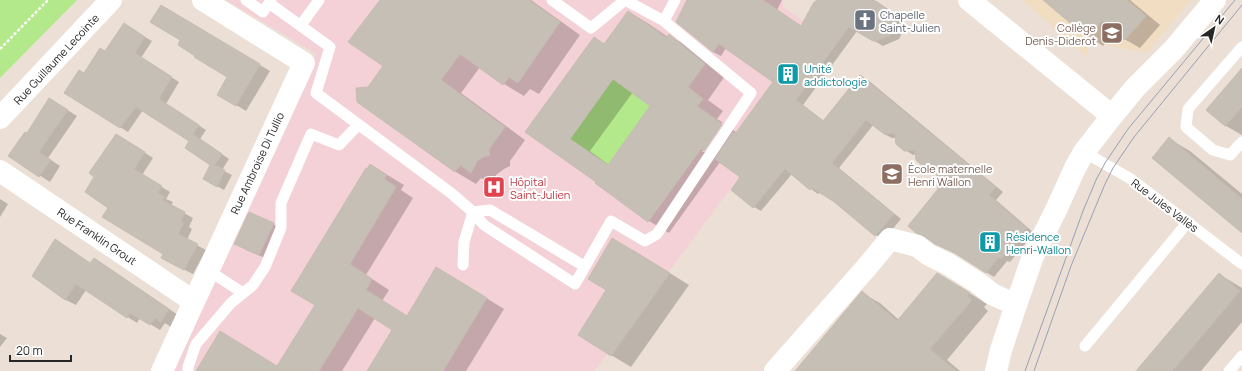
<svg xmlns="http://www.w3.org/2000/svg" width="1242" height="371" font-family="Manrope,sans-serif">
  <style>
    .education { fill: #f0ddc2 }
    .medical { fill: #f4d1d6 }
    .green { fill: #b4e98b }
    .shadow { fill: #0003; fill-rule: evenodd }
    .building { fill: #c5bfb6; stroke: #c7bcb0; fill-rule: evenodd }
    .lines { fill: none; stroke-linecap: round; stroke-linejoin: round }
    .path { stroke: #fff; stroke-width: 2.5; stroke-dasharray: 3 2; stroke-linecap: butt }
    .service { stroke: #fff; stroke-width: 11 }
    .minor { stroke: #fff; stroke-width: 22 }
    .tram { stroke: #999fb4; stroke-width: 1 }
    .labels { text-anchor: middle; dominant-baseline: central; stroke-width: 4; stroke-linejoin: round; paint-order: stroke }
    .worship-label { font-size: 11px; fill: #5b616d; stroke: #fff; text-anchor: start }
    .education-label { font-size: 11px; fill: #785e54; stroke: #fff; text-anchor: end }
    .street-label { font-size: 11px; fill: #272727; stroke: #fff }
    .culture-label { font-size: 11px; fill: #0d838f; stroke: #fff; text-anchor: start }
    .health-label { font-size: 11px; fill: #be3a42; stroke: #fff; text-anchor: start }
  </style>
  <rect width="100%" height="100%" fill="#ece0d6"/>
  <!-- education -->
  <path class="education" d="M1022,0H1191L1147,53L1089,42L1087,57Z"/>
  <!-- medical -->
  <path class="medical" d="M226,0H783V7L838,44L595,371H172L217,276L316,54Z"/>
  <!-- green -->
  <path class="green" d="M0,0H77L0,78Z
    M613,79L650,106L608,165L575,142L568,141Z"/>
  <!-- shadow -->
  <path class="shadow" d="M382,0H531L580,35L539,94L530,89L524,96L504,84L480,67L461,93L525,140L510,161V166L504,169L496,175L492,184L481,178L476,184L456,172L358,101L384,66Z
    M688,0H782L777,10L801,27L816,0H874L900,18L905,28L899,39L883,46L857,31L803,105L824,121L861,76L868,80L1003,192L996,200L1034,233L1010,262L1007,261L994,277L960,256L944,248L929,238L916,232L939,189L938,171H933L925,166L917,154L913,155L905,150L896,138H892L884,134L874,124L839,168L901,219L884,239L876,235L834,200L820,192L818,194L811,189L792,174L761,211L754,207L741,177L720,162L669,233L649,221L596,183L597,182L526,132L594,38L605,44L629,12L649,24L668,37L669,36L690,47L725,76L708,100L723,111L717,119L722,122L702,152H705L724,123L737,133L774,82L726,48L721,56L713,52L677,21ZM633,92L652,105L609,165L590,151Z
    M1044,0H1130L1160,25L1140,48L1126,40L1115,31L1103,46L1089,37Z
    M161,7L270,71L246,111L218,94L229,77Z
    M131,29L152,41L141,58L179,82L166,104L206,130L200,139L229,159L222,170L232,175L224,190L204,179L212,164L190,141L143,110L128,132L65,93Z
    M1242,69V135L1226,126L1208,110Z
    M59,105L77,116L48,158L60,166L50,182L9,156L27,134Z
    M1169,139L1190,151L1242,194V232Z
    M125,140L153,158L142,175L170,192L166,199L173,202L171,206L193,218L189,227L192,229L187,240L206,250L193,274L171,263L165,254L110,207Z
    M371,165L404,185L401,190L413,198L366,275L389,290L382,301L407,316L454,278L504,309L466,371H368L394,329L375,318L342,371H206L278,367L316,305Z
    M0,199L8,204L0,217Z
    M273,224L284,230L270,260L246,250L236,244Z
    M633,250L689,285L631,367L611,355Z
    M91,264L104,265L178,315L171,327L165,323L160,330L140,318L137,323L86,290L76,305L66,300L34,276Z
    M1219,274L1242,288V322L1201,371H1138Z
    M955,284L987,304L984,307L988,311L947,360L960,371H797L862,293L880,303L899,320Z
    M0,334L7,338L0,347Z"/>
  <!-- building -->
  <path class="building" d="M380,0H529L560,22L518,83L509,77L503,85L460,54L441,80L505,127L489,149L490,155L483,157L477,161L471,173L460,165L455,172L357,102L356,88L368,87L383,66L348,42Z
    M687,0H763L801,26L814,2H815L817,0H871L875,2L876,1L893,13L897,23L891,35L877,41H873L849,27L796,100L823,121L860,75L996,187L989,195L1027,228L1001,259L999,257L986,273L955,253L935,244L924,236L916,233L908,226L938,189L936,166L924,167L916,160L915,150L904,151L896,144L895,133L884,134L866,120L832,163L894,214L875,236L833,201L812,188L810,190L785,169L753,208L731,190L740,177L715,159L733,132L735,134L773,82L719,44L713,52L676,22Z
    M1043,0H1127L1146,16L1125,40L1102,21L1088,38Z
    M161,5L260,64L236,106L217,95L227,77L194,57L195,56L178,45L180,40L150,22Z
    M628,11L667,38L669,34L705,64L688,87L703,99L697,106L722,124L704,151L701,149L648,222L595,183L596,182L525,132L594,37L604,44ZM613,79L650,106L608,165L570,139Z
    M124,23L145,37L135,53L172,77L159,99L199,125L193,134L222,154L215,165L225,170L217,187L203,179L210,165L185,148L189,141L136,107L120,128L64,93L79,70L84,73L100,48L105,51Z
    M1242,68V107L1225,126L1206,110Z
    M49,98L68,110L39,152L51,160L39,177L8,156L25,132L27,133Z
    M116,134L145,152L134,169L162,186L158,193L165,197L162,200L185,212L181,221L184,223L178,234L198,244L184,270L161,258L163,254L102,217L108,208L85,192L94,177L89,173Z
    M1169,137L1242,199V233L1152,158Z
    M370,164L387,175L384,179L396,187L350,264L372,279L366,290L407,316L436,267L487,298L443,371H367L392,330L358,308L319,371H196L220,331L277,366L315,305L291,291L366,168L367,169Z
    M249,212L274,223L259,255L234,244Z
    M612,238L670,273L611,356L578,335L606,290L588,279Z
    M55,239L90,263L94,258L169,309L161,322L155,318L150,325L130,313L127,318L76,284L65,300L32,276Z
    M937,273L970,293L967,296L972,300L930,349L956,371H795L862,291L897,321Z
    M1219,273L1240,291L1187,354L1172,371H1136Z"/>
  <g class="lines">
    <!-- path -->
    <path class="path" d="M0,49L48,0"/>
    <!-- service -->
    <path class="service" d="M246,0L263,12L271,0
      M552,0L591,28L625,0
      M625,0L664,21
      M269,3L330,47L316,93L451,193L473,212L484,225L575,284L611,221L645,241L657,234L751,93L664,21L675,0
      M301,25L319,0
      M1242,47L1188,109L1186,127L1213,150L1230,155L1242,142
      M1084,152L1131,179L1242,264
      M463,265L464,242L473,212L490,210L579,263
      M207,272L217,276L243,293
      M1085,346L1188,222
      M188,371V367L196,344L231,303L253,285L265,267L281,228V203L311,134L339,145L358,125
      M1229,371L1242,356"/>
    <!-- minor -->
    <path class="minor" d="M969,0L1112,116
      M0,118L111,0
      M0,171L193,301
      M162,371L304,63L203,0
      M775,371L866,268L890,239L917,246L929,255L948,264L978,283L992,294L1016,305
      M996,371L1001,350L1016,305L1033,256L1056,210L1075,168L1084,152L1112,116L1135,88L1173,50L1215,0"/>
    <!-- tram -->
    <path class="tram" d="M1025,371L1083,211L1096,180L1105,163L1128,129L1235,0
      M1034,371L1071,266L1105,184L1113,168L1134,137L1242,5"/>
  </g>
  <!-- icons -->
  <defs>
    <g id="church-square" transform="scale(1.15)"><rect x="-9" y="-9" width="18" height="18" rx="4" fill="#6b7280" stroke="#fff"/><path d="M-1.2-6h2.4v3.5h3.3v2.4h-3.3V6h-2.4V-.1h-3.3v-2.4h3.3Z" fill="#fff"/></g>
    <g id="school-square" transform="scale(1.15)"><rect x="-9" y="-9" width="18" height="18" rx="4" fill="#8d6e63" stroke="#fff"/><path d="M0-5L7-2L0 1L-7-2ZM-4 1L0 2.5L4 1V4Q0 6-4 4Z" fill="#fff"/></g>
    <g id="building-square" transform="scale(1.15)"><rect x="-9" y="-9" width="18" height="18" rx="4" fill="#0f9aa8" stroke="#fff"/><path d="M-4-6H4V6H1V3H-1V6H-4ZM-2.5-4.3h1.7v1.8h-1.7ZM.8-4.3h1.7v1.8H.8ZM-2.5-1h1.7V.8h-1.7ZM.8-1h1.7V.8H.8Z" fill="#fff"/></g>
    <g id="hospital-square" transform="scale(1.15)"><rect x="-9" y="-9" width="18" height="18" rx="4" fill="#e0444e" stroke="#fff"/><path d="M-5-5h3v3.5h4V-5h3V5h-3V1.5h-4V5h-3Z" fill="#fff"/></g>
  </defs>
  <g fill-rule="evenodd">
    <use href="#church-square" x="865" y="20"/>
    <use href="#school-square" x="1112" y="33"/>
    <use href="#building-square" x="788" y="74"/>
    <use href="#school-square" x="892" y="174"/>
    <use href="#hospital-square" x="494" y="187"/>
    <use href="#building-square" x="990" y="242"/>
  </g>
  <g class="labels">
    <!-- worship labels -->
    <g class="worship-label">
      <text x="880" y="14">Chapelle<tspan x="880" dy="13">Saint-Julien</tspan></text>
    </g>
    <!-- education labels -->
    <g class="education-label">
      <text x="1096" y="27">Collège<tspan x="1096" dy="13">Denis-Diderot</tspan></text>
      <text x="908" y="168" text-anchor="start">École maternelle<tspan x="908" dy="13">Henri Wallon</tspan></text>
    </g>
    <!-- street labels -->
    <g class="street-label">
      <text transform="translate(56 59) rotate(-47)">Rue Guillaume Lecointe</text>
      <text transform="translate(257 163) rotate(-65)">Rue Ambroise Di Tullio</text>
      <text transform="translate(1165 205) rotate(37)">Rue Jules Vallès</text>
      <text transform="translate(97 236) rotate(34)">Rue Franklin Grout</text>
    </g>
    <!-- culture labels -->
    <g class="culture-label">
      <text x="804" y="68">Unité<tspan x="804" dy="13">addictologie</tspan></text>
      <text x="1006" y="236">Résidence<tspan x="1006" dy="13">Henri-Wallon</tspan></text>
    </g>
    <!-- health labels -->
    <g class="health-label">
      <text x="510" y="181">Hôpital<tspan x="510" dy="13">Saint-Julien</tspan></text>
    </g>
  </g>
  <!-- north arrow -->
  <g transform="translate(1214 28) rotate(34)" stroke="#ffffff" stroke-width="3" paint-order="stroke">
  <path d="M0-3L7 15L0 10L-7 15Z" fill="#272727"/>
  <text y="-6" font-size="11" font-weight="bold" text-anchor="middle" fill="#272727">N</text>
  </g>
  <!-- scale -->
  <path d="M10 355v6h61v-6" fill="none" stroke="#272727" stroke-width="2"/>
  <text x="16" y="355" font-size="12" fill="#272727" stroke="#ffffff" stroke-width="3" paint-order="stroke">20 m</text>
</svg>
